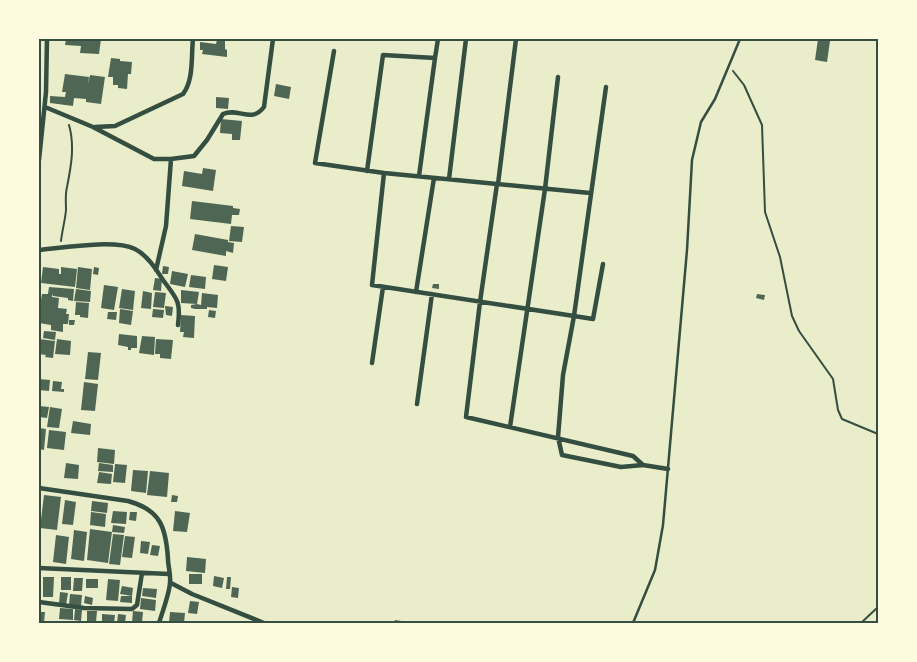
<svg xmlns="http://www.w3.org/2000/svg" width="917" height="662" font-family="'Sofia Sans Condensed',sans-serif">
  <style>
    .building { fill: #4f6655 }
    .lines { fill: none; stroke-linecap: round; stroke-linejoin: round }
    .path { stroke: #344e41; stroke-width: 2 }
    .service { stroke: #344e41; stroke-width: 2.5 }
    .minor { stroke: #344e41; stroke-width: 4.5 }
    .neatline { fill: none; stroke: #344e41; stroke-width: 2 }
  </style>
  <rect width="100%" height="100%" fill="#e9edc9"/>
  <!-- building -->
  <path class="building" d="M66,39H101L99,54L80,53L81,46L65,45Z
    M818,39L830,41L827,62L815,60Z
    M217,40L225,41V49L227,50V57L202,54L203,50H200V42L216,44Z
    M111,58L120,59V61L132,62L131,74H128L127,89L118,88V85H113V77H108Z
    M65,74L89,77L88,84L90,75L105,77L101,104L86,102V99L74,98L73,106L50,103V96L65,97L66,92H62Z
    M276,84L291,87L289,99L274,96Z
    M216,97L229,98L228,109L216,108Z
    M221,119L242,121L240,140H232V134L220,133Z
    M203,168L216,170L213,191L182,186L184,171L202,174Z
    M192,201L233,206V208L240,209L239,215H232L231,224L190,219Z
    M231,226L244,227L242,242L229,241Z
    M195,234L228,240V242L234,243L233,253L226,251V256L192,250Z
    M214,265L228,267L226,281L212,279Z
    M163,266L169,267L168,274H162Z
    M43,267L59,269V274H61V267L77,269L75,287L41,283Z
    M78,267L92,269L90,290L76,288Z
    M94,267L99,268L98,275L93,274Z
    M172,271L188,274L185,287L170,284Z
    M191,275L206,277L205,289L189,287Z
    M155,278L162,279L161,291L153,290Z
    M433,284H439V289L432,288Z
    M104,285L118,287L114,310L101,308Z
    M49,287L74,289L73,301L68,300V298L53,296L52,294V297L59,298L58,308L67,309L66,314H69L68,324H63V332L51,330V325L39,323V306H40L42,294H48Z
    M76,289L91,291L90,302L74,301Z
    M122,289L135,291L133,310L119,308Z
    M181,290L199,292L197,304L201,305L202,293L218,295L217,308L207,307V309H195L191,308V305L197,304L181,303Z
    M143,291L152,293L151,309L141,308Z
    M155,292L166,293L164,308L153,307Z
    M757,294L765,295L764,300L756,298Z
    M76,302L89,303L88,318L80,317V315H75Z
    M165,306L173,307L172,316L166,315Z
    M120,309L133,311L131,325L119,323Z
    M153,309L164,310L163,318L152,317Z
    M209,310L216,311L215,318L208,317Z
    M108,312H117L116,320L107,319Z
    M181,315L195,316L194,338L183,337L184,332H180Z
    M69,320H75L74,325H69Z
    M44,331L56,332L55,340L43,338Z
    M119,334L137,336V348H131V350H128V347L118,345Z
    M142,336L155,337L154,355L139,353Z
    M39,339L55,341L53,358L45,357L46,355L39,354Z
    M57,339L71,341L70,355L55,354Z
    M156,339L173,340L171,359L160,358V354H155Z
    M88,352L101,353L98,380L85,379Z
    M39,379L50,380L49,391L39,390Z
    M53,381L62,382L61,389H64V392L52,391Z
    M84,382L98,384L95,411L81,410Z
    M39,406L49,407L47,418L39,417Z
    M50,407L62,409L59,428L47,427Z
    M73,421L91,424L90,435L71,433Z
    M39,428L46,429L44,450L39,449Z
    M49,430L66,432L64,450L47,448Z
    M98,448L115,450L114,464L97,462Z
    M66,463L79,465L78,479L64,478Z
    M99,463L113,465V472L98,471Z
    M115,464L127,465L125,483L113,482Z
    M133,470L148,471L146,493L131,491Z
    M150,471L169,473L167,497L147,495Z
    M99,472L112,474L111,484L97,483Z
    M44,495L61,497L57,530L40,528Z
    M172,495L178,496L177,502H171Z
    M65,500L76,502L73,525L62,524Z
    M92,501L108,503L107,513L91,511Z
    M113,511L127,512L126,524L111,523Z
    M175,511L190,513L187,532L173,531Z
    M91,512L106,514L105,527L90,525Z
    M130,512H137L136,521L129,520Z
    M113,525L125,527L124,533L112,532Z
    M90,529L112,532L108,563L87,560Z
    M74,530L87,532L84,561L71,559Z
    M113,534L124,535L120,565L109,564Z
    M56,535L69,537L66,564L53,562Z
    M125,536L135,537L132,558L122,557Z
    M141,541L150,542L148,554L140,553Z
    M152,545L160,546L158,556L150,555Z
    M187,557L206,559L205,573L186,571Z
    M189,574H202V584H189Z
    M214,576L224,578L222,588L213,586Z
    M43,577H54L53,597H43Z
    M61,577H71V590H61Z
    M227,577H231L230,589H226Z
    M74,578H83L82,591H73Z
    M86,579H98V588H86Z
    M108,579L120,580L118,601L106,600Z
    M122,586L133,588L132,596L120,594Z
    M232,587L239,588L238,598L231,597Z
    M143,588L157,589L156,598L142,596Z
    M60,592L68,593L66,605L59,604Z
    M70,594L82,595L81,606L69,605Z
    M85,596L93,598L92,605L84,603Z
    M121,596H132V603L120,602Z
    M141,598L156,600L155,611L140,609Z
    M190,601L199,602L197,614L188,613Z
    M60,608L73,609V620L59,619Z
    M75,609L82,610L81,621L74,620Z
    M87,611H97L96,622L87,621Z
    M133,611L143,612L142,623H132Z
    M39,612H45L44,623H39Z
    M170,612L185,613L184,623H169Z
    M102,614L115,615L114,623H102Z
    M118,614L126,615L125,623H117Z
    M395,620L408,622V623H394Z"/>
  <g class="lines">
    <!-- path -->
    <path class="path" d="M733,71L744,85L762,125L765,212L780,257L792,316L799,331L833,379L838,410L842,419L878,434
      M61,241C62,231 65,221 66,210C66,203 65,195 67,187C71,167 75,146 69,125
      M861,623L878,607"/>
    <!-- service -->
    <path class="service" d="M633,623L655,570L663,525L687,250L692,160L701,122L715,99L740,39"/>
    <!-- minor -->
    <path class="minor" d="M334,51L315,163L384,173L372,285L574,316L606,87
      M435,58L438,39
      M45,107L93,127L154,159H171L194,156L207,140L223,114C239,107 251,124 264,107L273,39
      M95,127L115,126L183,94C194,80 191,56 193,39
      M39,160L46,92L47,39
      M367,171L383,55L435,58L419,176
      M384,173L590,193
      M449,179L466,39
      M497,184L480,302L466,417L633,456L643,465
      M498,184L516,39
      M39,250C62,248 114,239 135,249C147,255 156,269 163,280C177,299 181,301 178,325
      M603,264L593,319L574,316L563,375L558,437L562,455L621,467L643,465L668,469
      M156,270L166,226L171,159
      M416,292L434,178
      M372,363L383,287
      M417,404L432,294
      M510,427L545,189L558,77
      M39,488L128,501C161,510 166,528 168,559C168,566 171,575 170,582C170,592 162,613 159,623
      M39,568L169,574
      M171,583L192,594L264,623
      M39,602L84,608L132,609L137,605L142,573"/>
  </g>
  <!-- border -->
  <rect width="917" height="662" fill="none" stroke="#fefae0" stroke-width="80"/>
  <rect x="40" y="40" width="837" height="582" class="neatline"/>
</svg>
